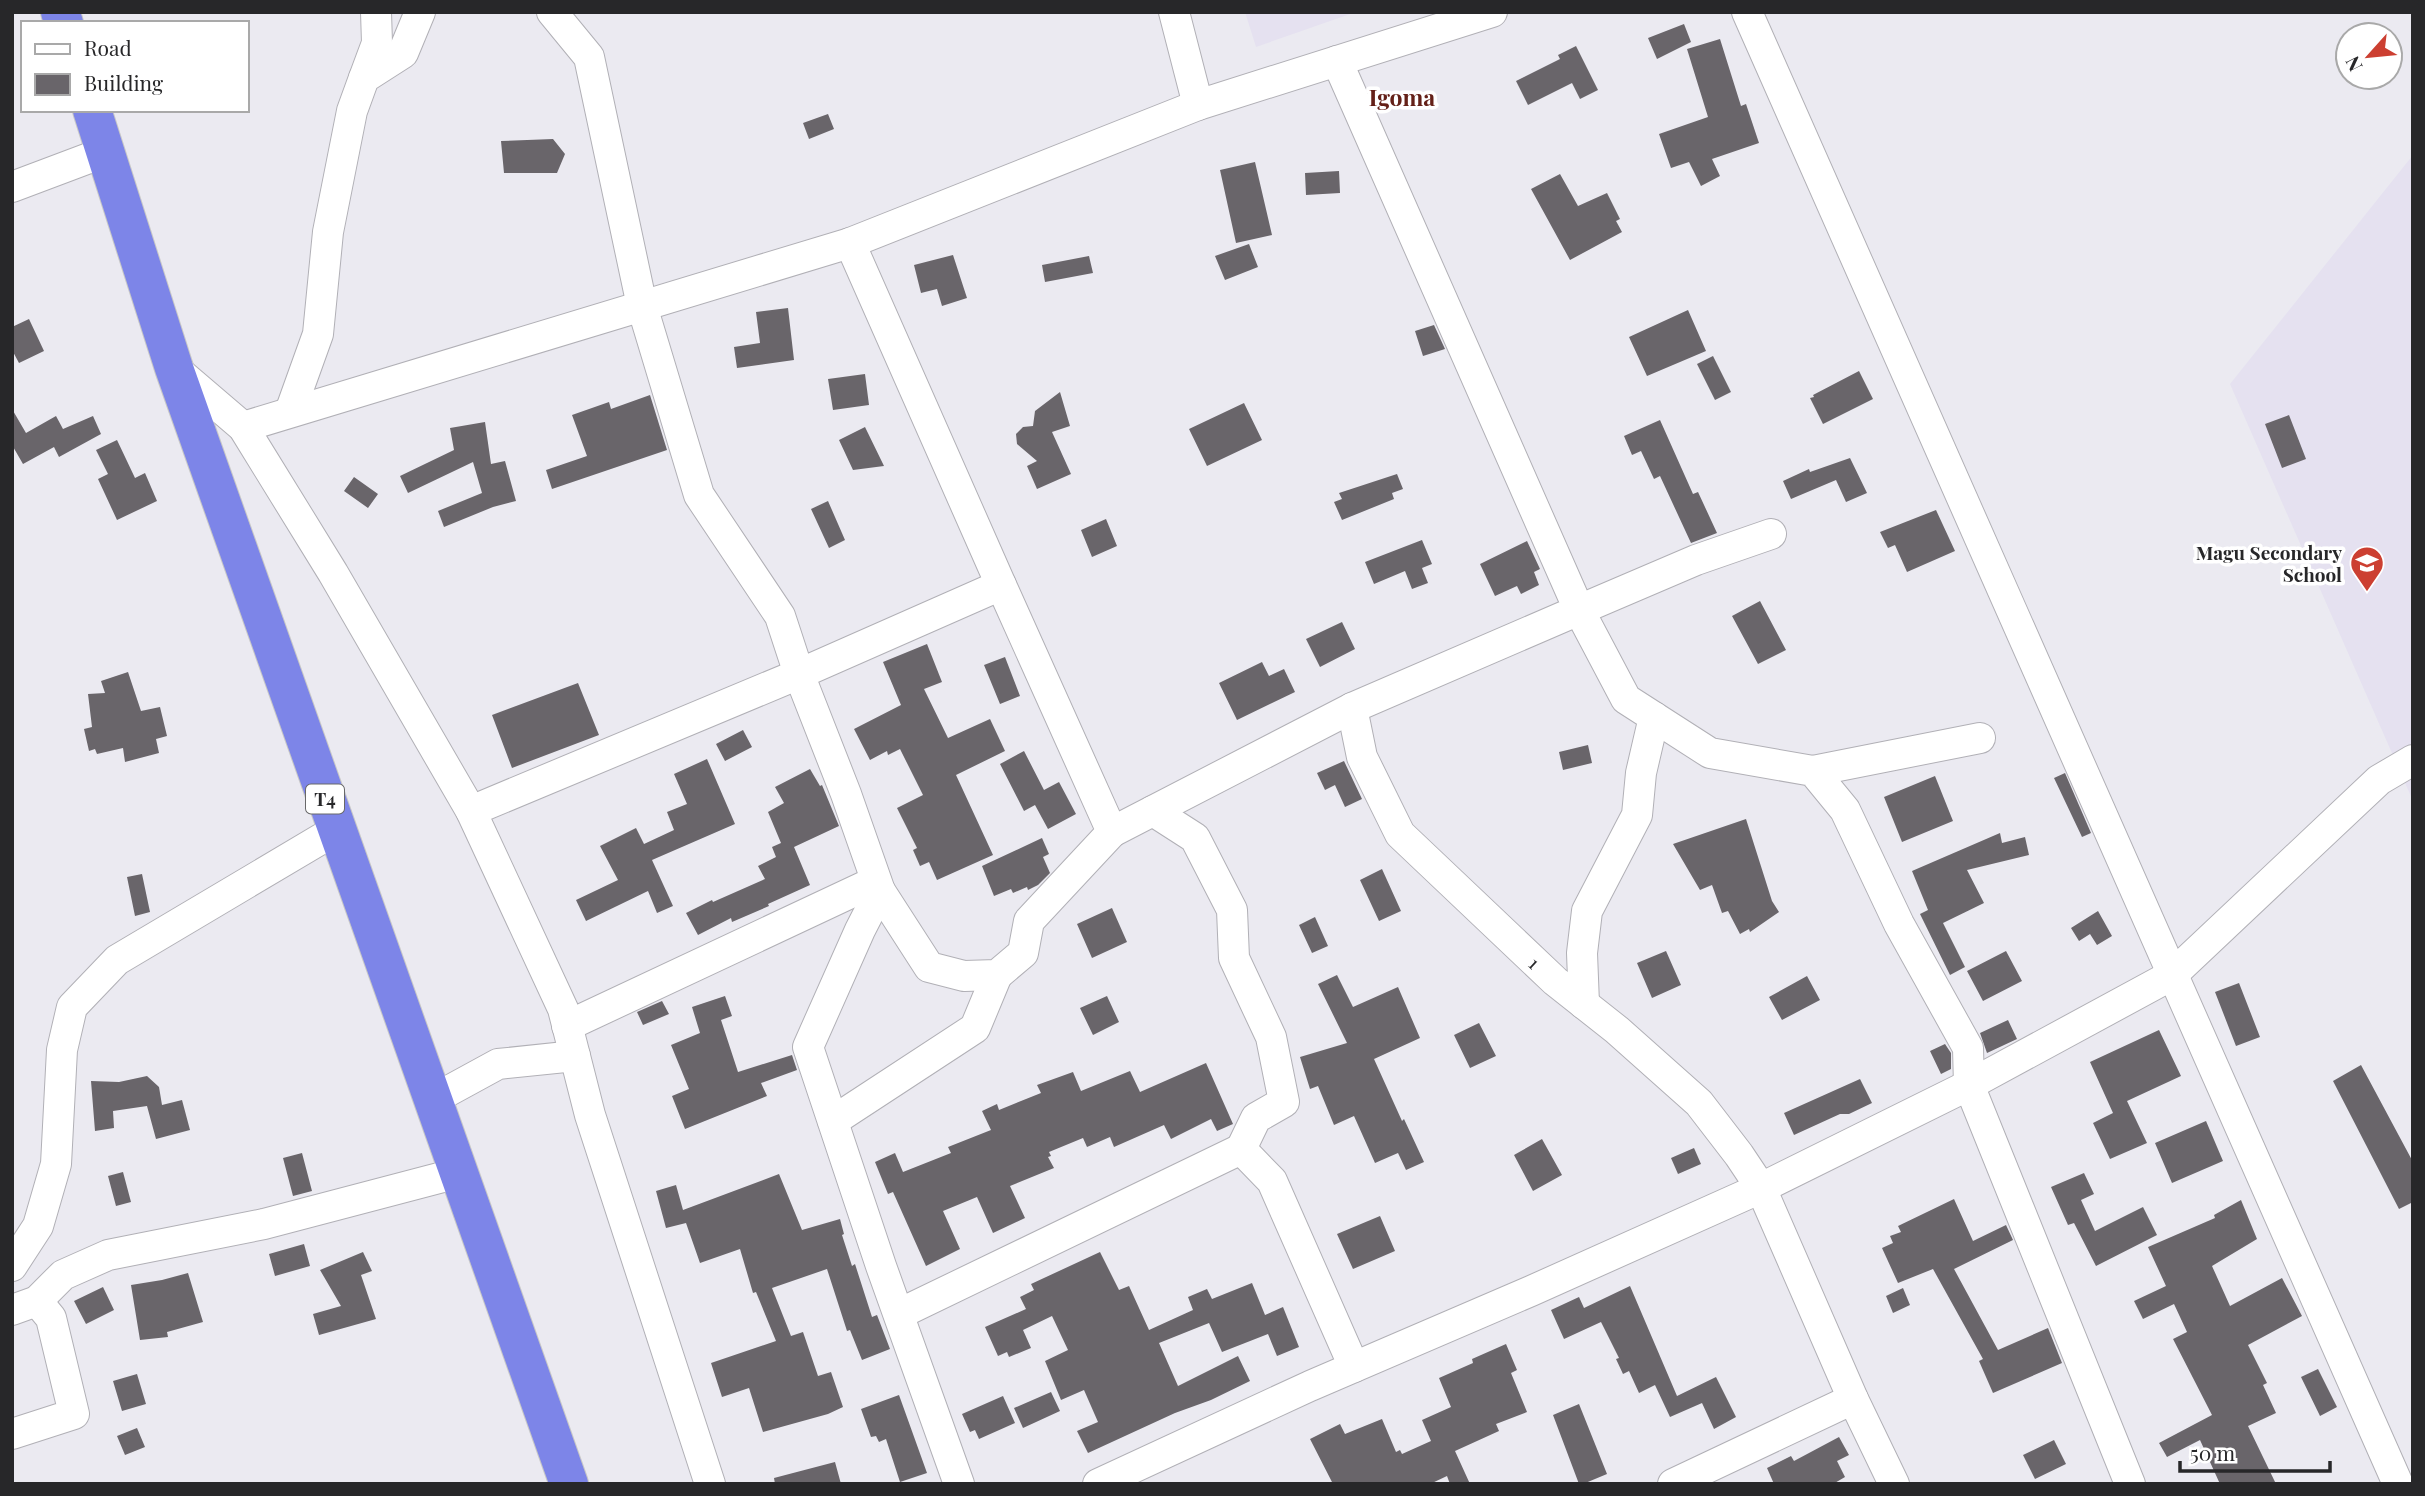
<svg xmlns="http://www.w3.org/2000/svg" width="2425" height="1496" font-family="'Playfair Display',serif">
  <style>
    .built { fill: #e5e1f0 }
    .building { fill: #69656a }
    .lines { fill: none; stroke-linecap: round; stroke-linejoin: round }
    .minor-casing { stroke: #b1b0b6; stroke-width: 32 }
    .highway-casing { stroke: #c7c7c7; stroke-width: 40 }
    .minor { stroke: #fff; stroke-width: 30 }
    .highway { stroke: #7d85e8; stroke-width: 38 }
    .labels { text-anchor: middle; dominant-baseline: central; stroke-width: 7; stroke-linejoin: round; paint-order: stroke }
    .shield { fill: #fff; stroke: #686869; stroke-width: 2 }
    .shield-label { font-size: 18px; font-weight: bold; fill: #272729 }
    .poi-label { font-size: 19px; font-weight: bold; fill: #272729; stroke: #fff; text-anchor: end }
    .street-label { font-size: 19px; fill: #272729; stroke: #fff }
    .quarter-label { font-size: 23px; font-weight: bold; fill: #642018; stroke: #fff }
  </style>
  <rect width="100%" height="100%" fill="#ebeaf1"/>
  <!-- built -->
  <path class="built" d="M1245,12H1356L1256,47Z
    M2413,155V801L2230,384Z"/>
  <!-- building -->
  <path class="building" d="M1684,24L1691,42L1657,59L1648,38Z
    M1720,39L1741,106L1746,104L1759,143L1712,159L1720,176L1701,186L1689,162L1671,168L1659,134L1708,117L1687,49Z
    M1576,46L1598,90L1580,99L1572,83L1528,105L1516,81L1560,59L1558,55Z
    M828,114L834,129L809,139L803,123Z
    M553,139L565,154L557,173H504L501,141Z
    M1255,162L1272,235L1236,243L1220,170Z
    M1339,171L1340,193L1306,195L1305,173Z
    M1560,174L1578,206L1607,193L1620,219L1616,221L1622,232L1570,260L1531,189Z
    M1249,244L1258,267L1225,280L1215,256Z
    M953,255L967,298L942,306L937,289L921,293L914,265Z
    M1089,256L1093,273L1045,282L1042,265Z
    M788,308L794,360L737,368L734,347L760,343L756,312Z
    M1688,310L1706,351L1647,376L1629,337Z
    M29,319L44,351L19,363L12,350V327Z
    M1434,325L1445,349L1423,356L1415,331Z
    M1713,356L1731,392L1715,400L1697,364Z
    M1859,371L1873,399L1823,424L1810,398L1814,397L1813,395Z
    M865,374L869,405L833,410L828,379Z
    M1060,392L1070,426L1052,432L1071,474L1037,489L1027,466L1037,461L1017,444L1016,434L1023,427L1033,426L1035,411Z
    M650,395L667,450L552,489L546,470L587,456L572,415L609,402L611,409Z
    M1244,403L1262,440L1207,466L1189,429Z
    M12,409L26,433L56,416L63,429L93,416L101,434L59,457L54,447L23,464L12,445Z
    M2289,415L2306,459L2282,468L2265,424Z
    M1660,420L1693,494L1698,492L1717,533L1691,543L1660,476L1654,479L1641,451L1632,455L1624,436Z
    M485,422L491,464L505,461L516,501L493,507L444,527L438,511L482,493L473,462L408,493L400,476L454,450L450,428Z
    M865,427L884,466L853,470L839,440Z
    M117,440L135,478L145,473L157,501L117,520L98,479L108,474L96,450Z
    M1850,458L1867,493L1846,502L1836,480L1791,499L1783,481L1809,469L1810,472Z
    M1397,474L1403,489L1392,493L1394,499L1342,520L1334,502L1342,499L1339,493Z
    M354,477L378,494L368,508L344,491Z
    M828,501L845,540L829,548L811,509Z
    M1936,510L1955,551L1907,572L1895,545L1888,548L1880,532Z
    M1106,519L1117,546L1092,557L1081,530Z
    M1422,540L1432,564L1422,568L1428,583L1412,589L1405,571L1374,584L1365,562Z
    M1527,541L1540,569L1534,572L1539,585L1521,594L1517,586L1495,596L1480,564Z
    M1760,601L1786,650L1758,664L1732,616Z
    M1342,622L1355,649L1320,667L1306,639Z
    M927,644L942,682L924,689L948,738L990,719L1005,751L956,775L993,855L937,880L929,862L920,866L913,850L917,848L897,808L923,795L900,749L888,755L887,751L870,760L854,729L901,705L883,662Z
    M1005,657L1020,696L1000,704L984,665Z
    M1262,662L1269,676L1284,669L1295,692L1237,720L1219,683Z
    M128,672L141,711L160,707L167,736L156,739L159,753L125,762L123,748L97,754L95,749L89,751L84,729L92,727L88,694L105,693L101,681Z
    M578,683L599,735L512,768L492,715Z
    M743,730L752,747L725,761L716,744Z
    M1588,745L1592,763L1563,770L1559,752Z
    M1024,751L1044,790L1059,782L1076,814L1048,829L1035,805L1024,811L1000,764Z
    M707,759L735,824L652,860L673,906L657,913L648,891L586,921L576,900L618,880L600,846L636,828L644,844L674,830L667,812L687,804L674,774Z
    M1344,761L1362,799L1345,807L1335,785L1325,790L1317,773Z
    M810,769L820,786L822,785L839,826L794,847L810,885L768,904L769,906L732,922L731,918L698,935L686,913L712,900L713,902L765,879L758,866L776,857L772,847L781,843L768,812L784,803L775,787Z
    M2065,773L2091,833L2082,837L2054,778Z
    M1935,776L1953,821L1902,842L1884,797Z
    M1746,819L1772,901L1779,912L1750,932L1749,929L1740,934L1728,911L1722,913L1712,885L1700,890L1673,844Z
    M2000,833L2002,843L2025,837L2029,855L1967,870L1984,903L1943,923L1965,967L1950,975L1920,914L1928,910L1912,871Z
    M1042,838L1049,854L1043,857L1050,873L1038,885L1028,890L1027,887L1013,893L1011,889L994,896L982,866Z
    M1382,869L1401,911L1379,921L1360,880Z
    M142,874L150,912L135,916L127,877Z
    M1112,908L1127,942L1092,958L1077,924Z
    M2098,911L2112,936L2097,945L2090,934L2079,941L2071,928Z
    M1315,917L1328,946L1312,953L1299,925Z
    M1666,951L1681,985L1652,998L1637,963Z
    M2006,951L2022,981L1983,1001L1967,971Z
    M1337,975L1353,1007L1398,987L1420,1038L1374,1059L1402,1121L1404,1119L1424,1162L1406,1170L1398,1153L1375,1163L1354,1116L1334,1125L1318,1086L1310,1089L1300,1057L1347,1043L1318,984Z
    M1807,976L1820,1000L1782,1020L1769,997Z
    M2239,983L2260,1037L2236,1046L2215,992Z
    M725,996L732,1016L721,1020L738,1072L792,1055L797,1070L761,1083L767,1096L685,1129L672,1096L689,1089L671,1045L700,1033L692,1007Z
    M1107,996L1119,1022L1093,1035L1080,1008Z
    M662,1001L669,1014L643,1025L637,1012Z
    M2008,1020L2017,1039L1987,1053L1980,1033Z
    M1479,1023L1496,1056L1470,1068L1454,1035Z
    M2159,1030L2181,1076L2127,1101L2147,1143L2110,1159L2093,1123L2113,1113L2090,1062Z
    M1945,1044L1951,1053V1069L1941,1074L1930,1051Z
    M1206,1063L1233,1124L1217,1131L1211,1119L1171,1139L1164,1125L1114,1147L1110,1137L1087,1147L1083,1138L1049,1152L1051,1156L1048,1157L1054,1168L1010,1186L1025,1218L993,1233L977,1197L943,1211L960,1249L926,1266L893,1192L888,1194L875,1162L895,1153L903,1172L951,1153L948,1147L991,1130L982,1111L997,1104L999,1110L1041,1093L1037,1085L1073,1072L1081,1091L1130,1071L1140,1092Z
    M2361,1065L2413,1162V1202L2399,1209L2333,1081Z
    M147,1076L159,1087L162,1105L182,1100L190,1130L156,1139L147,1106L113,1111L114,1128L95,1131L91,1081L119,1082Z
    M1860,1079L1872,1103L1849,1114H1840L1794,1135L1784,1113Z
    M2206,1121L2223,1161L2172,1183L2155,1143Z
    M1542,1139L1562,1175L1533,1191L1514,1155Z
    M1694,1148L1701,1164L1678,1174L1671,1158Z
    M302,1153L312,1191L293,1196L283,1158Z
    M123,1172L131,1202L116,1206L108,1176Z
    M2084,1173L2094,1194L2081,1200L2095,1231L2143,1207L2157,1235L2096,1266L2074,1223L2068,1225L2051,1187Z
    M779,1174L802,1230L840,1219L844,1234L842,1235L852,1266L855,1264L872,1317L877,1315L890,1349L862,1360L850,1330L847,1331L827,1269L772,1288L791,1336L803,1332L818,1376L831,1372L843,1407L828,1414L763,1432L749,1388L722,1397L711,1363L776,1341L756,1292L753,1293L740,1249L700,1263L686,1223L666,1228L656,1191L676,1185L683,1210Z
    M1954,1199L1973,1241L2006,1225L2013,1240L1954,1269L1998,1350L2048,1328L2062,1363L1993,1393L1979,1361L1983,1359L1933,1269L1898,1283L1882,1248L1893,1243L1890,1236L1901,1232L1898,1226Z
    M2241,1200L2257,1239L2212,1266L2230,1306L2282,1278L2302,1316L2248,1345L2267,1383L2263,1385L2276,1413L2248,1426L2276,1484H2220L2200,1440L2167,1457L2159,1443L2212,1415L2173,1339L2187,1332L2174,1304L2143,1319L2134,1301L2166,1286L2148,1247L2215,1218L2214,1215Z
    M1380,1216L1395,1251L1353,1269L1337,1234Z
    M304,1244L310,1266L275,1276L269,1254Z
    M363,1252L372,1271L361,1275L376,1319L319,1335L313,1314L341,1306L320,1270Z
    M1100,1252L1119,1290L1129,1286L1149,1330L1193,1310L1188,1297L1207,1289L1212,1299L1252,1283L1265,1315L1283,1307L1299,1347L1277,1356L1268,1334L1222,1352L1209,1323L1159,1343L1178,1386L1238,1356L1250,1381L1211,1400L1175,1413L1088,1453L1077,1431L1098,1422L1084,1390L1061,1400L1045,1361L1068,1350L1052,1316L1023,1330L1031,1348L1009,1357L1007,1352L998,1356L985,1327L1026,1309L1020,1297L1034,1290L1031,1284Z
    M188,1273L203,1322L167,1332L168,1337L140,1340L131,1285L162,1280Z
    M1630,1286L1677,1396L1716,1377L1736,1417L1714,1429L1702,1403L1670,1417L1655,1385L1639,1393L1629,1371L1623,1374L1616,1359L1619,1358L1601,1322L1564,1339L1551,1310L1579,1297L1584,1308Z
    M103,1287L114,1310L86,1324L74,1301Z
    M1903,1288L1910,1305L1893,1313L1886,1296Z
    M1506,1344L1517,1370L1511,1373L1527,1412L1496,1424L1499,1431L1455,1451L1470,1484H1450L1447,1476L1430,1484H1333L1310,1439L1340,1424L1345,1434L1382,1419L1396,1452L1400,1450L1402,1454L1431,1441L1422,1420L1451,1407L1439,1378L1473,1363L1472,1359Z
    M2318,1369L2337,1407L2320,1416L2301,1377Z
    M137,1374L146,1404L122,1411L113,1381Z
    M1051,1392L1060,1411L1023,1428L1014,1408Z
    M899,1395L927,1473L900,1482L886,1439L879,1442L876,1436L871,1437L861,1409Z
    M1003,1396L1015,1423L979,1439L975,1430L970,1432L962,1414Z
    M1579,1404L1607,1474L1583,1484H1579L1553,1415Z
    M137,1428L145,1447L125,1455L117,1436Z
    M1839,1437L1849,1455L1837,1461L1845,1477L1833,1484H1774L1767,1468L1791,1456L1794,1461Z
    M2054,1440L2066,1464L2035,1479L2023,1455Z
    M835,1462L841,1484H775L774,1478Z"/>
  <g class="lines">
    <!-- minor casing -->
    <g class="minor-casing">
      <g id="minor">
        <path d="M552,12L589,57L642,306L699,495L780,616L799,674L846,794L880,891L860,930L808,1047L881,1266L959,1484"/>
        <path d="M1174,12L1198,105L1492,12"/>
        <path d="M1747,12L2398,1484"/>
        <path d="M364,78L377,43L376,12"/>
        <path d="M12,187L105,152"/>
        <path d="M850,243L1001,585L1112,832L1352,708L1579,610L1337,61"/>
        <path d="M174,368L243,427L333,573L471,811L563,1009L590,1115L710,1484"/>
        <path d="M290,412L318,334L328,232L352,111L364,78L403,53L420,12"/>
        <path d="M243,427L850,243L1198,105"/>
        <path d="M1771,534L1696,560L1579,610L1626,699L1710,753L1813,771L1845,810L1899,924L1968,1048L1969,1085L2130,1484"/>
        <path id="s1" d="M1352,708L1362,757L1400,834L1555,981L1617,1030L1699,1103L1739,1155L1761,1188L1853,1399L1894,1484"/>
        <path d="M1813,771L1980,738"/>
        <path d="M471,811L799,674L1001,585"/>
        <path d="M1153,811L1195,838L1232,910L1234,958L1271,1037L1284,1102L1256,1118L1241,1149"/>
        <path d="M880,891L929,967L964,976L997,975L1023,953L1029,921L1112,832"/>
        <path d="M1584,1004L1582,953L1587,911L1637,815L1641,773L1654,717"/>
        <path d="M567,1026L876,881"/>
        <path d="M432,1100L498,1064L575,1056"/>
        <path d="M833,1121L975,1028L997,975"/>
        <path d="M12,1266L38,1226L56,1164L62,1050L72,1007L117,960L336,830"/>
        <path d="M12,1310L37,1301L63,1275L108,1255L264,1224L458,1173"/>
        <path d="M899,1314L1241,1149L1272,1181L1354,1367"/>
        <path d="M12,1434L74,1414L51,1318L37,1301"/>
        <path d="M1098,1484L1310,1386L1531,1291L1761,1188L1969,1085L2172,975L2379,780L2413,760"/>
        <path d="M1673,1484L1853,1399"/>
      </g>
    </g>
    <!-- highway casing -->
    <g class="highway-casing">
      <path id="highway" d="M60,12L64,23
        M92,110L174,368L569,1484"/>
    </g>
    <!-- minor -->
    <use href="#minor" class="minor"/>
    <!-- highway -->
    <use href="#highway" class="highway"/>
  </g>
  <!-- icons -->
  <defs>
    <g id="school-pin" transform="scale(1.75)"><path d="M0 17L-7.5 6A9.5 9.5 0 1 1 7.5 6Z" fill="#cc3f31" stroke="#fff"/><path d="M0-5L7-2L0 1L-7-2ZM-4 1L0 2.5L4 1V4Q0 6-4 4Z" fill="#fff"/></g>
  </defs>
  <g fill-rule="evenodd">
    <use href="#school-pin" x="2367" y="563"/>
  </g>
  <g class="labels">
    <!-- shield labels -->
    <rect class="shield" x="306" y="784.5" width="38" height="29" rx="5"/>
    <g class="shield-label">
      <text x="325" y="799">T4</text>
    </g>
    <!-- poi labels -->
    <g class="poi-label">
      <text x="2342" y="552">Magu Secondary<tspan x="2342" dy="22">School</tspan></text>
    </g>
    <!-- street labels -->
    <g class="street-label">
      <text stroke="none"><textPath href="#s1" startOffset="322">1</textPath></text>
    </g>
    <!-- quarter labels -->
    <g class="quarter-label">
      <text x="1402" y="96">Igoma</text>
    </g>
  </g>
  <!-- border -->
  <rect width="2425" height="1496" fill="none" stroke="#272729" stroke-width="28"/>
  <!-- legend -->
  <rect x="21" y="21" width="228" height="91" fill="#ffffff" stroke="#a9a9a9" stroke-width="2"/>
  <rect x="35" y="44" width="35" height="10" fill="#ffffff" stroke="#a9a9a9" stroke-width="2"/>
  <text x="84" y="56" font-size="21" fill="#272729">Road</text>
  <rect x="35" y="74" width="35" height="21" fill="#69656a" stroke="#a9a9a9" stroke-width="2"/>
  <text x="84" y="91" font-size="21" fill="#272729">Building</text>
  <!-- north arrow -->
  <g transform="translate(2369 56) rotate(243)"><circle r="33" fill="#ffffff" stroke="#a9a9a9" stroke-width="2"/>
  <path d="M0-5L12 26L0 18L-12 26Z" fill="#cc3f31"/>
  <text y="-10" font-size="19" font-weight="bold" text-anchor="middle" fill="#272729">N</text>
  </g>
  <!-- scale -->
  <path d="M2180 1461v10h150v-10" fill="none" stroke="#272729" stroke-width="3.5"/>
  <text x="2190" y="1461" font-size="21" fill="#272729" stroke="#ffffff" stroke-width="5" paint-order="stroke">50 m</text>
</svg>
